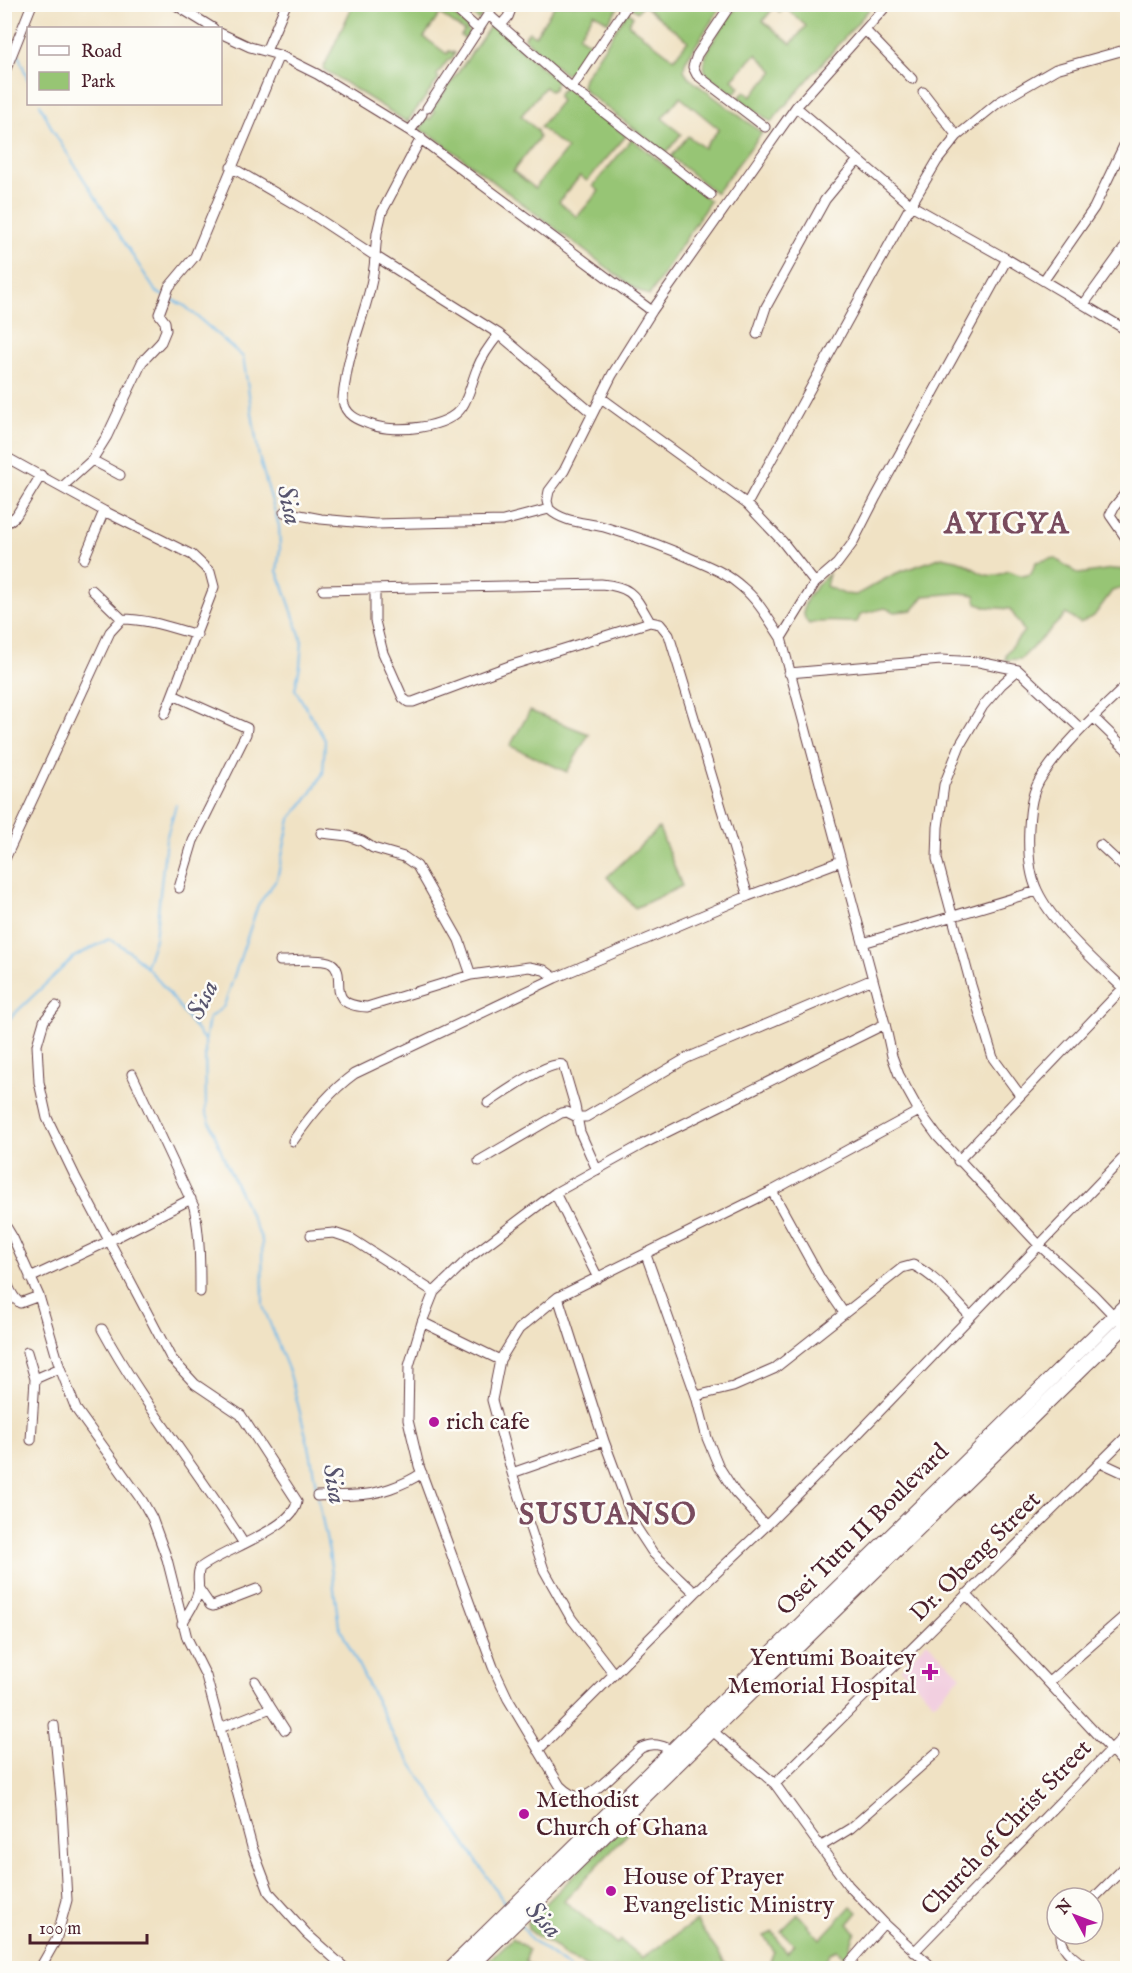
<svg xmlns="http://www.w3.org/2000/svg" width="1132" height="1973" font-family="'IM FELL English',serif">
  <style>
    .built { fill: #f2cfe0 }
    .green { fill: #97c574; stroke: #707250; stroke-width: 1.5 }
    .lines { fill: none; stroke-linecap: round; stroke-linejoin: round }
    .stream { stroke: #72baea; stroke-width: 2 }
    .minor-casing { stroke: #633c42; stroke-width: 11 }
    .highway-casing { stroke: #633c42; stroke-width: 16 }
    .minor { stroke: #fff; stroke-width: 9 }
    .highway { stroke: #fff; stroke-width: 14 }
    .poi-dot { fill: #b5179e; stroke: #fdfcf7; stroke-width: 2 }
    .labels { text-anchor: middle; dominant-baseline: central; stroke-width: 5; stroke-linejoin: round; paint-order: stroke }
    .poi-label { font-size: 24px; fill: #4a1f2b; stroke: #fdfcf7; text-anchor: start }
    .street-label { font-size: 24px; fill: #4a1f2b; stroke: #fdfcf7 }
    .water-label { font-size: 26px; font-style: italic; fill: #58556e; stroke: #fdfcf7 }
    .district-label { font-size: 30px; font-weight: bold; letter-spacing: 1.5px; fill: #794c5e; stroke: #fdfcf7 }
  </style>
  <rect width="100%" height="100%" fill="#fdfcf7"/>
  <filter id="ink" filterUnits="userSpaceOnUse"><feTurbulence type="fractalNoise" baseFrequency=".0167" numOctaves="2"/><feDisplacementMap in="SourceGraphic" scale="12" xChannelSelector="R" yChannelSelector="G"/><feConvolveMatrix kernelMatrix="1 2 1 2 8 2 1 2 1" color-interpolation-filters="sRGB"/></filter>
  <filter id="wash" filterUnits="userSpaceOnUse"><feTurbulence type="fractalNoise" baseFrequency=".008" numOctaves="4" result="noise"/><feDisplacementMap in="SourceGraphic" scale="24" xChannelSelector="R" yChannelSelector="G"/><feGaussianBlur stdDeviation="1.35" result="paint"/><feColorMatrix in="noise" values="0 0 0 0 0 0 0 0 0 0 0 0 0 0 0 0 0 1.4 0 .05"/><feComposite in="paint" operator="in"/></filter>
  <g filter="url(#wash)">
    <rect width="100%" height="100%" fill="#f0e2c4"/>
    <!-- built -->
    <path class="built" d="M927,1642L961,1676L934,1703L900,1669Z"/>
    <!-- green -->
    <path class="green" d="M739,4L776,5L763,21L791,44L806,26L785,7L780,13L778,11L782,5H873L771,122L739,98L745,91L751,97L774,71L756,54L732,79L740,87L734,94C726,88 714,82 707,74C694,59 729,19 739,4Z
      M353,5H442L466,26L469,33L465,39L461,36L464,31L440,14L424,37L447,54L449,51L455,53L452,58L448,60L437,75L439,79L407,122L323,69Z
      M459,5L488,4V5L479,20Z
      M555,5H620L608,22L594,13L579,36L593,45C586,55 578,73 565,74L524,38L529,32L535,36Z
      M632,5H716L720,8L685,62L684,70L689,78L762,133L716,193L671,157L688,136L704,148L719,129L680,97L662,118L681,134L666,153L586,92L582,86L584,78L628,11L633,16L628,24L674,59L688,41L643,5L637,12L630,6Z
      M491,25L494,26L557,81L554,89L550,91L545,87L521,116L537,130L539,138L513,171L535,188L567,149L540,127L561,101L558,97V94L565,87L626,136L587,181L580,176L559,202L577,217L599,191L593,186L632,139L710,201L649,296L634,288L433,136L420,130L427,118L430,119L435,112L432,110Z
      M942,557C948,559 956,559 962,562C981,571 985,582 1008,571L1023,576L1031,574L1036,562L1054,558L1079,574L1112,569L1127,570V587L1112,591L1094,616L1080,623L1066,614L1021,659L1005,660L1007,653L1024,631L1010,609L986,607L977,604L975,595L960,593L924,596L913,610L895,612L885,608L861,614L857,622C840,623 825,619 809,624C793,607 816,586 829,574L826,586L844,594L856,595L894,574Z
      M530,711L589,734L567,772L510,746Z
      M659,828L682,886L635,908L607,877Z
      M628,1822L633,1828L564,1901L617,1944L620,1940L642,1958L696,1921L729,1968H589L565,1956L558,1948L537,1936L528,1929L527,1922Z
      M851,1906L858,1912L848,1924L856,1932C850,1941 851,1951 845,1958L837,1950L830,1953L820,1968H776L770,1961L774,1951L764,1936L773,1932L787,1953L794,1944L781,1931L798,1914L820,1939Z
      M513,1938L528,1950L526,1962L536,1968H481Z"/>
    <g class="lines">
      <!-- stream -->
      <path class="stream" d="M4,17L14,43
        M17,51L28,80
        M40,104L53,131L156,292L164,296
        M169,298L185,306L243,357L259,457L279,526L280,549L277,571L284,588L302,641L300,666L295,689L325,740L323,773L310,795L290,819L277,879L258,905L224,1006L209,1018L205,1041L206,1112L226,1163L262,1240L263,1306L290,1374L310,1451L317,1492
        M146,966L155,939L166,839L176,805
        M4,1021L9,1019L74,957L109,939C148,957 178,1007 205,1041
        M318,1498L329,1552L339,1626L395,1739L506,1905
        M520,1924L532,1940L569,1968"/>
    </g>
  </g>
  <g filter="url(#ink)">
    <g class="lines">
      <!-- minor casing -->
      <g class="minor-casing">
        <path id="minor" d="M174,4L213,28
          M450,4L479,30
          M731,4L697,55L693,67L697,75L765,127
          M489,15L572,88L711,195
          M501,25L508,17L513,4
          M865,30L912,79
          M220,33L250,47L279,55L317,74L410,131L652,311L612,375L564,471L549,491L547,501L549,509C564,523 585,522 604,527C638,537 667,547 699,562C715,569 729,575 742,587C758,600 769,620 781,638L885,1024L892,1056L899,1075L919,1111L938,1137L1039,1245L1093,1294L1118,1320
          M266,51L286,4
          M4,74L32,4
          M572,88L628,4
          M923,92L957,136
          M796,107L911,205L1007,259L1128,331
          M427,108L495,4
          M410,131L422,114
          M421,138L382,212L377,233L375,256L499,334L592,413
          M231,167L308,212L375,256C373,298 352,336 346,377C345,384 343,393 343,400C345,416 358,420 372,425C395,433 447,429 462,407C469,397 472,381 477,369C482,356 490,345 499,334
          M1044,280L1094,208L1128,137
          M1084,304L1128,243
          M652,311L796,107L888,4
          M757,334L766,307L825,200L858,160
          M600,397L747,504L782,541L815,583
          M4,456L104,511L192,555L210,572L214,587L165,714
          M92,460L120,475
          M62,487L92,460L107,436L142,362L161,342L166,330L165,322L159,314L169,287L195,256L279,55
          M1128,490L1114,507L1110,515L1128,541
          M747,504L911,205L937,161L957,136L999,102L1056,69L1128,49
          M284,512L321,519L375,524L503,521L549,509
          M4,525L16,516L41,475
          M84,559L104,511
          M375,589V621L383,653L403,698L408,702H413L512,665L650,622L660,624L669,635L748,896
          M92,590L122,619
          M323,590L601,584C633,587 634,595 650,622
          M781,638L815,583L837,564L852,544L876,497L1007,259
          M1018,670L1001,685L983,706L960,745L944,785L938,827L937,859L971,985L993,1058L1020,1095
          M789,673L941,660L979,662L1018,670L1081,729
          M1128,684C1098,713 1066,741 1043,775C1032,790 1030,808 1029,827C1028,847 1028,871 1037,890C1053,925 1099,965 1128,993
          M173,695L247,728L246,734L193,841L179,888
          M1093,717L1128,751
          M321,833L348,836L362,841L373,848L404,857L417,866L459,940L471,975
          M1100,845L1128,871
          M4,861L110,632L122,619C148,619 172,628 197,635
          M863,943L1037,891
          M280,961C291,961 322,958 331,963C350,975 321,1005 367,1007L471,975L529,967L544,970L555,978
          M56,1006L44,1021L37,1045L39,1082L47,1118L75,1176L171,1358L195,1384L241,1415L297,1501C295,1528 220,1551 200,1568C196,1576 200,1583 198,1592C196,1603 187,1614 182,1624
          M132,1074L194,1207C200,1235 200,1263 200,1292
          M488,1103C502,1094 549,1060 563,1065L575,1106L580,1132L597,1170
          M293,1141C310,1116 329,1092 354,1074L555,978L748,896L841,861
          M479,1161L561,1113L567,1112L577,1117H586L687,1058L873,979
          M958,1161L1128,983
          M772,1191L820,1278L844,1313
          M555,1193L598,1278
          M4,1223L13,1238L39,1296L60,1368L76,1409L143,1502L152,1518L167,1559L187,1638L206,1676L252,1847L269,1892L307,1934L345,1968
          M311,1235L334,1233L352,1239L434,1292
          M646,1255L696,1396L707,1438L719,1467L735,1492L766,1526
          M4,1277C9,1286 11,1297 20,1303L39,1296
          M30,1278L109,1241L191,1199
          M558,1297L604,1441L636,1527L653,1553L695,1593
          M422,1322L500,1360
          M102,1329C143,1405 199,1471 244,1544
          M27,1352L35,1379L31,1440
          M35,1379L60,1368
          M696,1396L733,1387L774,1369L902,1268L913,1265C936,1276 952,1297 970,1316
          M1100,1462L1128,1475
          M512,1473L604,1441
          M317,1496C330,1495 342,1496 355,1495C377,1495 404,1485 422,1473
          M199,1589L210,1605L213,1606L257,1589
          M966,1594L1128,1768
          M614,1674L571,1618L544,1570L512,1473L492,1400L500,1360L519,1329L558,1297L772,1191L919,1111
          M255,1681L271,1708
          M1049,1682L1128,1613
          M220,1728L271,1708L285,1730
          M709,1728L775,1784L848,1885L884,1923L933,1968
          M538,1750L695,1593L766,1526L849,1443L1128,1153
          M672,1750C661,1745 653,1742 641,1748C629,1758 595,1796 581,1797C573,1797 565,1791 560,1786L508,1699L493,1667L419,1466L408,1420L409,1366L422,1322L434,1292L470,1257L555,1193L643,1144L885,1024
          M775,1784L1128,1435
          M820,1847L851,1828L936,1753
          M1093,1899L1128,1864
          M1061,1934C1060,1950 1076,1959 1087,1968
          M914,1952L1128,1732
          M40,1968L56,1940L67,1900L62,1809L54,1725
          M845,1968L884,1923"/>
      </g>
      <!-- highway casing -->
      <g class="highway-casing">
        <path id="highway" d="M451,1968L1128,1303
          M469,1968L1128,1323"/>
      </g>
      <!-- minor -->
      <use href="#minor" class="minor"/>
      <!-- highway -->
      <use href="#highway" class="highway"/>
    </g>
  </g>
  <!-- markers -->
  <g class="poi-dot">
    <circle cx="434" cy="1422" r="6"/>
    <path d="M927 1663h6v6h6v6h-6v6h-6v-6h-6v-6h6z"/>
    <circle cx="524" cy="1814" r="6"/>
    <circle cx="611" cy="1891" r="6"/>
  </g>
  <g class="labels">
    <!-- poi labels -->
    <g class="poi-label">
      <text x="446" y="1422">rich cafe</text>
      <text x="916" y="1658" text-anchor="end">Yentumi Boaitey<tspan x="916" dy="28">Memorial Hospital</tspan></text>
      <text x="536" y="1800">Methodist<tspan x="536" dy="28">Church of Ghana</tspan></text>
      <text x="623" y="1877">House of Prayer<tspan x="623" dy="28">Evangelistic Ministry</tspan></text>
    </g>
    <!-- street labels -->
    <g class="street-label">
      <text transform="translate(863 1530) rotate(-45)">Osei Tutu II Boulevard</text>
      <text transform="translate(976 1557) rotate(-45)">Dr. Obeng Street</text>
      <text transform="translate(1007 1828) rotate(-46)">Church of Christ Street</text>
    </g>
    <!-- water labels -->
    <g class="water-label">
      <text transform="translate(289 505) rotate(78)">Sisa</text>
      <text transform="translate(203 1000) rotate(-64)">Sisa</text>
      <text transform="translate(334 1484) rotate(81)">Sisa</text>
      <text transform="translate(543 1920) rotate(47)">Sisa</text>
    </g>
    <!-- district labels -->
    <g class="district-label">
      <text x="1007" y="525">AYIGYA</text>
      <text x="608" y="1516">SUSUANSO</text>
    </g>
  </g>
  <!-- margin -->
  <rect width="1132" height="1973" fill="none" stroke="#fdfcf7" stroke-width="24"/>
  <!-- legend -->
  <rect x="27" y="27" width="195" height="78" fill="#fdfcf7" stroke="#b5a4a5" stroke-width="1.5"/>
  <rect x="39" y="46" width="30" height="9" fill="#ffffff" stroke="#b5a4a5" stroke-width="1.5"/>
  <text x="81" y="57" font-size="18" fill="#4a1f2b">Road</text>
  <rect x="39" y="72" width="30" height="18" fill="#97c574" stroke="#b5a4a5" stroke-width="1.5"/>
  <text x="81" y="87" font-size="18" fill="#4a1f2b">Park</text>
  <!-- north arrow -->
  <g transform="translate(1075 1916) rotate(311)"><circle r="28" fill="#fdfcf7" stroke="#b5a4a5" stroke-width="1.5"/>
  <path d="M0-4.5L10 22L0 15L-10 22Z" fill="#b5179e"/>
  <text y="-9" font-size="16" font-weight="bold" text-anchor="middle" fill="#4a1f2b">N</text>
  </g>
  <!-- scale -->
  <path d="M30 1934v9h117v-9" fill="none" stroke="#4a1f2b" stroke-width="3"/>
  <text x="39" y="1934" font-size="18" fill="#4a1f2b" stroke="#fdfcf7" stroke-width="4.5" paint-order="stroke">100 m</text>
</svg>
